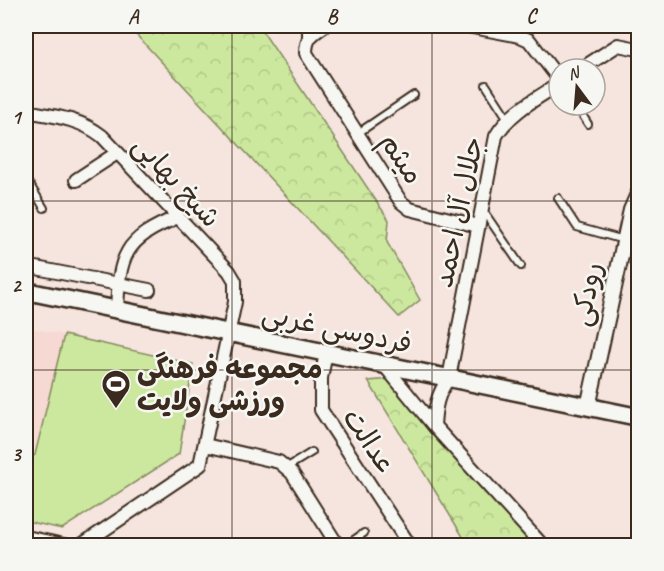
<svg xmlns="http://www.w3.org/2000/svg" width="664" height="571" font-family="Caveat,'Playpen Sans Arabic',sans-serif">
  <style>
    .built { fill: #f6d9d2 }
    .grass { fill: #cce89e; stroke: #84895e; stroke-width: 1.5 }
    .forest { fill: url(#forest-crowns); stroke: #84895e; stroke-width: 1.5 }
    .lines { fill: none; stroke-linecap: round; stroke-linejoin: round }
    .service-casing { stroke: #3b2a1e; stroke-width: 10 }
    .minor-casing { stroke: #3b2a1e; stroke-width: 16 }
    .tertiary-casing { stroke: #3b2a1e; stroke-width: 18 }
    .secondary-casing { stroke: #3b2a1e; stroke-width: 21 }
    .service { stroke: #f6f6f2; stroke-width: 6 }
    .minor { stroke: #f6f6f2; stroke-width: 12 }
    .tertiary { stroke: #f6f6f2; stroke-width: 14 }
    .secondary { stroke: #f6f6f2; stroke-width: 16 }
    .grid { fill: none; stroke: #3b2a1e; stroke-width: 1.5; stroke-opacity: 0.55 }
    .labels { text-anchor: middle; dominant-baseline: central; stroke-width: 5; stroke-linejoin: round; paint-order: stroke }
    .street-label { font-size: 28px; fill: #3b2a1e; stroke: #f6f6f2 }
    .poi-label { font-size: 28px; font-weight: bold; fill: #3b2a1e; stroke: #f6f6f2; text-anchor: start }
    .neatline { fill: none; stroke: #3b2a1e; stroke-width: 2 }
    .grid-label { font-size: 20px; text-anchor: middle; font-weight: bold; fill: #3b2a1e }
  </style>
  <defs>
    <pattern id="forest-crowns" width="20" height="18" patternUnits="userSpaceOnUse" patternTransform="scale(1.5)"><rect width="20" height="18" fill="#cce89e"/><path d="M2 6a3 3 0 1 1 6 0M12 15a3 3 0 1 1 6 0" fill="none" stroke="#b0c788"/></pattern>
  </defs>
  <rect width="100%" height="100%" fill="#f6e5df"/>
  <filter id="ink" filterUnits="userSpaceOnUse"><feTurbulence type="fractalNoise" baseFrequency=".0167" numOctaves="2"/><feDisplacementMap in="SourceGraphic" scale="12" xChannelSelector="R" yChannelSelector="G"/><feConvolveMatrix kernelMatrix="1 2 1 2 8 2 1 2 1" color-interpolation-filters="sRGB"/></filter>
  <g filter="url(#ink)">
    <!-- built -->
    <path class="built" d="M26,327L64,335L35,456L26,460Z"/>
    <!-- grass -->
    <path class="grass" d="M64,335L193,364L179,454L62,529L26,521V460L35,455Z"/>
    <!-- forest -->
    <path class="forest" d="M128,26H259L389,220L387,242L420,300L399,317Z
      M393,379L549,545H468L368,381Z"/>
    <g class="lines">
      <!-- service casing -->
      <g class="service-casing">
        <path id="service" d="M306,40V26
          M486,85L508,119
          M576,105L588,124
          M358,133L414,95
          M26,184L30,185L44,208
          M558,198L577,227L624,240
          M482,209L521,266
          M286,468L312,452
          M345,546L364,533"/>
      </g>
      <!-- minor casing -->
      <g class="minor-casing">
        <path id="minor" d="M324,26C312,34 306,38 306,53L401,202L410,209L478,226
          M467,26L520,36L529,40L559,79
          M581,69L618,45L638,49
          M26,111C53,116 79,118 102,136L229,271L235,281V302L200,465L80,546
          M76,180L117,153
          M26,266L149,290
          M117,311C119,255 124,239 178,217
          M326,353L321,378V410L410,546
          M384,365L434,426L543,546
          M434,426C435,408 437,394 449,378L496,136C510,112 536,99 559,84
          M205,445L279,462L292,473L338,546
          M26,537L69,546
          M253,546H255"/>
      </g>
      <!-- tertiary casing -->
      <g class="tertiary-casing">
        <path id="tertiary" d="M588,407L631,210L638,194"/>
      </g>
      <!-- secondary casing -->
      <g class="secondary-casing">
        <path id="secondary" d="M26,291L638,417"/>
      </g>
      <!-- service -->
      <use href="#service" class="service"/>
      <!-- minor -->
      <use href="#minor" class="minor"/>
      <!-- tertiary -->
      <use href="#tertiary" class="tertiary"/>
      <!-- secondary -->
      <use href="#secondary" class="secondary"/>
    </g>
  </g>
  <!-- grid -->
  <path class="grid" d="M232,26V546M432,26V546M26,201H638M26,370H638"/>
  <!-- icons -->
  <defs>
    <g id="stadium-pin" transform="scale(1.5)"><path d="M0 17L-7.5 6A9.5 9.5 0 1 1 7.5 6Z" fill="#3b2a1e" stroke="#f6f6f2"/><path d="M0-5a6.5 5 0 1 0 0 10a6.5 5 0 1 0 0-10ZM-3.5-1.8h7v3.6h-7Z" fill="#fff"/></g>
  </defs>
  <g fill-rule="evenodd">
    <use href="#stadium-pin" x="116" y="384"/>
  </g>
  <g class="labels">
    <!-- street labels -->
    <g class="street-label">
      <text transform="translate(402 158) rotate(56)">میثم</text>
      <text transform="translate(177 181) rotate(47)">شیخ بهایی</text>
      <text transform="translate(458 212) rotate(-78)">جلال آل احمد</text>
      <text transform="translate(586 294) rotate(-78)">رودکی</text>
      <text transform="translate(337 328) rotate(12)">فردوسی غربی</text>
      <text transform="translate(370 441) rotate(56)">عدالت</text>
    </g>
    <!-- poi labels -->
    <g class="poi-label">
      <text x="137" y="368">مجموعه فرهنگی<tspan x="137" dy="32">ورزشی ولایت</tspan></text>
    </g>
  </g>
  <!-- margin -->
  <rect width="664" height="571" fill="none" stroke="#f6f6f2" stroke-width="66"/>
  <!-- north arrow -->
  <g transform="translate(577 87) rotate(344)"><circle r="28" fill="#f6f6f2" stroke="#aba49d" stroke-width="1.5"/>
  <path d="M0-4.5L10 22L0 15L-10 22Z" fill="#3b2a1e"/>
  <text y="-9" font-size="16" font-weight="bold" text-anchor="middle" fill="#3b2a1e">N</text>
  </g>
  <rect x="33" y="33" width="598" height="505" class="neatline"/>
  <g class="grid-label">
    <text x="133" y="23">A</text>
    <text x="332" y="23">B</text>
    <text x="531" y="23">C</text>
    <text x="16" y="124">1</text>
    <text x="16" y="292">2</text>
    <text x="16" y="461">3</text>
  </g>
</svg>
